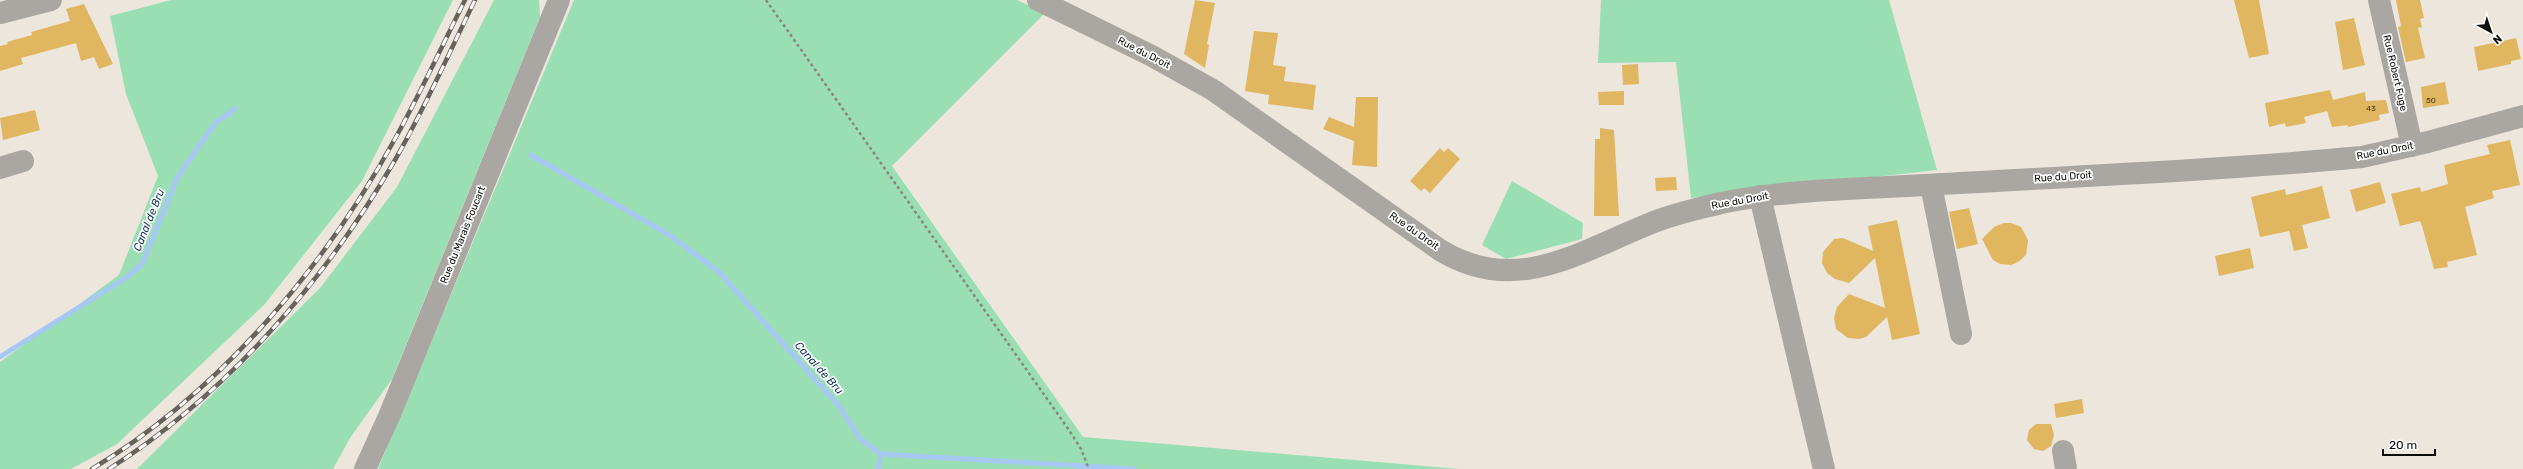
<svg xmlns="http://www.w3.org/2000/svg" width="2523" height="469" font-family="Rubik,sans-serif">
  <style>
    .green { fill: #9adfb4 }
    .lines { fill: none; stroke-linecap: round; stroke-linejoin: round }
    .stream { stroke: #a7c8f2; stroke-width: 5 }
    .building { fill: #e0b660 }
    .path { stroke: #8a867f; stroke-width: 2.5; stroke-dasharray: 3 3; stroke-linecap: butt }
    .minor { stroke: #aaa7a3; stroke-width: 22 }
    .rail-casing { stroke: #66635c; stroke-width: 4.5 }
    .rail { stroke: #fff; stroke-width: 3; stroke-dasharray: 9; stroke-linecap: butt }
    .labels { text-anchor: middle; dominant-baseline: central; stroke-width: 3.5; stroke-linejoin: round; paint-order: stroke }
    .number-label { font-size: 8px; fill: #42361e }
    .street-label { font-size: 10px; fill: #0d0c08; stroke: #fff }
    .water-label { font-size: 11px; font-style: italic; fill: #0c325d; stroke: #fff }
  </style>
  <rect width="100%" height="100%" fill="#ece6dc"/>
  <!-- green -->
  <path class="green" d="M171,0H453L362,181L264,305L117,444L71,469H0V362L119,275L158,176L126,94L110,16Z
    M494,0H539L540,17L392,379L350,438L333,469H137L320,288L397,187Z
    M574,0H1017L1045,13L892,166L1083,437L1460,469H378Z
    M1601,0H1889L1937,170L1691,198L1676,62L1598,63Z
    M1512,181L1583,223L1582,239L1506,259L1482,245Z"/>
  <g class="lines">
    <!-- stream -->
    <path class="stream" d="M531,155L671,236L719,272L839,406L860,439L881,454L1134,469
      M0,357L127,277L142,264L177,178L215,123L235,109
      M878,469L881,454"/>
  </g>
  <!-- building -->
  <path class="building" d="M1195,0L1215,3L1207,44L1209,45L1205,68L1184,54Z
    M2234,0H2259L2269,54L2249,58Z
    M2396,0H2420L2424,18L2420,19L2422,27L2418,28L2425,58L2406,62L2398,27L2401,26Z
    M84,4L113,64L99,69L94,57L81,61L76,43L21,58L23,64L0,71V46L8,44L7,42L32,35L31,32L70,21L66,9Z
    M2354,18L2365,65L2343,70L2335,22Z
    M1254,31L1278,33L1273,65L1286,67L1284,81L1316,85L1313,110L1268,104L1269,95L1245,91Z
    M2516,38L2521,59L2511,61V64L2478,71L2474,47Z
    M1638,64L1639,84L1623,85L1622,65Z
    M2445,82L2449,104L2423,108L2421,87Z
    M2330,90L2333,100L2365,92L2366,101L2386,100L2389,113L2379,115L2380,120L2348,127V125L2332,127L2327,111L2304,117L2306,123L2286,127L2285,123L2269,127L2265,103Z
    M1624,91V105H1599L1598,92Z
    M1356,97H1378L1377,167L1352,165L1354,141L1323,129L1329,117L1354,127Z
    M35,110L40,130L3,140L0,118Z
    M1600,128L1614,130L1619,216H1594L1595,139H1600Z
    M2510,140L2520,185L2492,191L2494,198L2465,207L2477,255L2447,262L2448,267L2434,269L2422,226L2420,221L2400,226L2391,194L2420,187L2421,192L2448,184L2444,165L2490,154L2487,145Z
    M1440,148L1444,152L1448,148L1460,159L1430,193L1424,188L1421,191L1410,181Z
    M1676,177L1677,190L1656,191L1655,178Z
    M2380,182L2386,203L2356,212L2350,190Z
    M2322,186L2330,218L2302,225L2308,248L2294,251L2289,231L2260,237L2251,197L2285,189L2286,195Z
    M1969,208L1978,244L1957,249L1949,212Z
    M1897,220L1920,334L1892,340L1887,317L1866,337L1859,339L1848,338L1836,329L1834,318L1837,307L1849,294L1885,308L1875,258L1849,283L1835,279L1827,273L1822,263L1823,252L1834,239L1843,238L1873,251L1868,226Z
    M2004,223H2011L2021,227L2028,240L2026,255L2018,262L2011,265L2000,264L1993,260L1982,239L1994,227Z
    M2250,248L2254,268L2219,276L2215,256Z
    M2082,399L2084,413L2056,418L2054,404Z
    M2036,424H2051L2054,435L2051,446L2043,451L2034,449L2027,440L2029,430Z"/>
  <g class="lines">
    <!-- path -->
    <path class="path" d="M766,0L1069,430L1081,449L1089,469"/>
    <!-- minor -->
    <path class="minor" d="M1038,0L1152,56L1213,90L1440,250C1515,296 1577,253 1649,224C1672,214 1697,209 1721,203C1795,188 1868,189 1942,184C2082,176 2222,170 2362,157L2428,142L2523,116
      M2379,0L2412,146
      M0,13L51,0
      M0,168L23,161
      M1931,185L1961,334
      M1760,196L1824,469
      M2063,451L2066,469
      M365,469L390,414L559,0"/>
    <!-- rail casing -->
    <g class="rail-casing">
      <path id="rail" d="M92,469C220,392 325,267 396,137C421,92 442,46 465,0
        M109,469C227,394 325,281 395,160C425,108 449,53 475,0"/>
    </g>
    <!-- rail -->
    <use href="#rail" class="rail"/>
  </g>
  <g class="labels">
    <!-- number labels -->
    <g class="number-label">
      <text x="2431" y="100">50</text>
      <text x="2371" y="108">43</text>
    </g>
    <!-- street labels -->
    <g class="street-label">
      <text transform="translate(1144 53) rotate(27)">Rue du Droit</text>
      <text transform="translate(2395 73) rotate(77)">Rue Robert Fuge</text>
      <text transform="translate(2385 151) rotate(-11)">Rue du Droit</text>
      <text transform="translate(2063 177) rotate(-4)">Rue du Droit</text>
      <text transform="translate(1740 201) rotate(-10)">Rue du Droit</text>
      <text transform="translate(1414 231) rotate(35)">Rue du Droit</text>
      <text transform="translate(463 235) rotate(-68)">Rue du Marais Foucart</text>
    </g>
    <!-- water labels -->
    <g class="water-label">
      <text transform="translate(149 220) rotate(-68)">Canal de Bru</text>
      <text transform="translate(819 368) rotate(48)">Canal de Bru</text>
    </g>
  </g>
  <!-- north arrow -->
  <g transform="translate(2491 32) rotate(140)" stroke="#ffffff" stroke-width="3" paint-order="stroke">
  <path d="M0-3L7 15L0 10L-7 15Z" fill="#0d0c08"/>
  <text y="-6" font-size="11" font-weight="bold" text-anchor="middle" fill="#0d0c08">N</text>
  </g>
  <!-- scale -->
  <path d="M2383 449v6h52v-6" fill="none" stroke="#0d0c08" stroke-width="2"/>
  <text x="2389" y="449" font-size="12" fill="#0d0c08" stroke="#ffffff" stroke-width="3" paint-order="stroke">20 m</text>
</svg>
